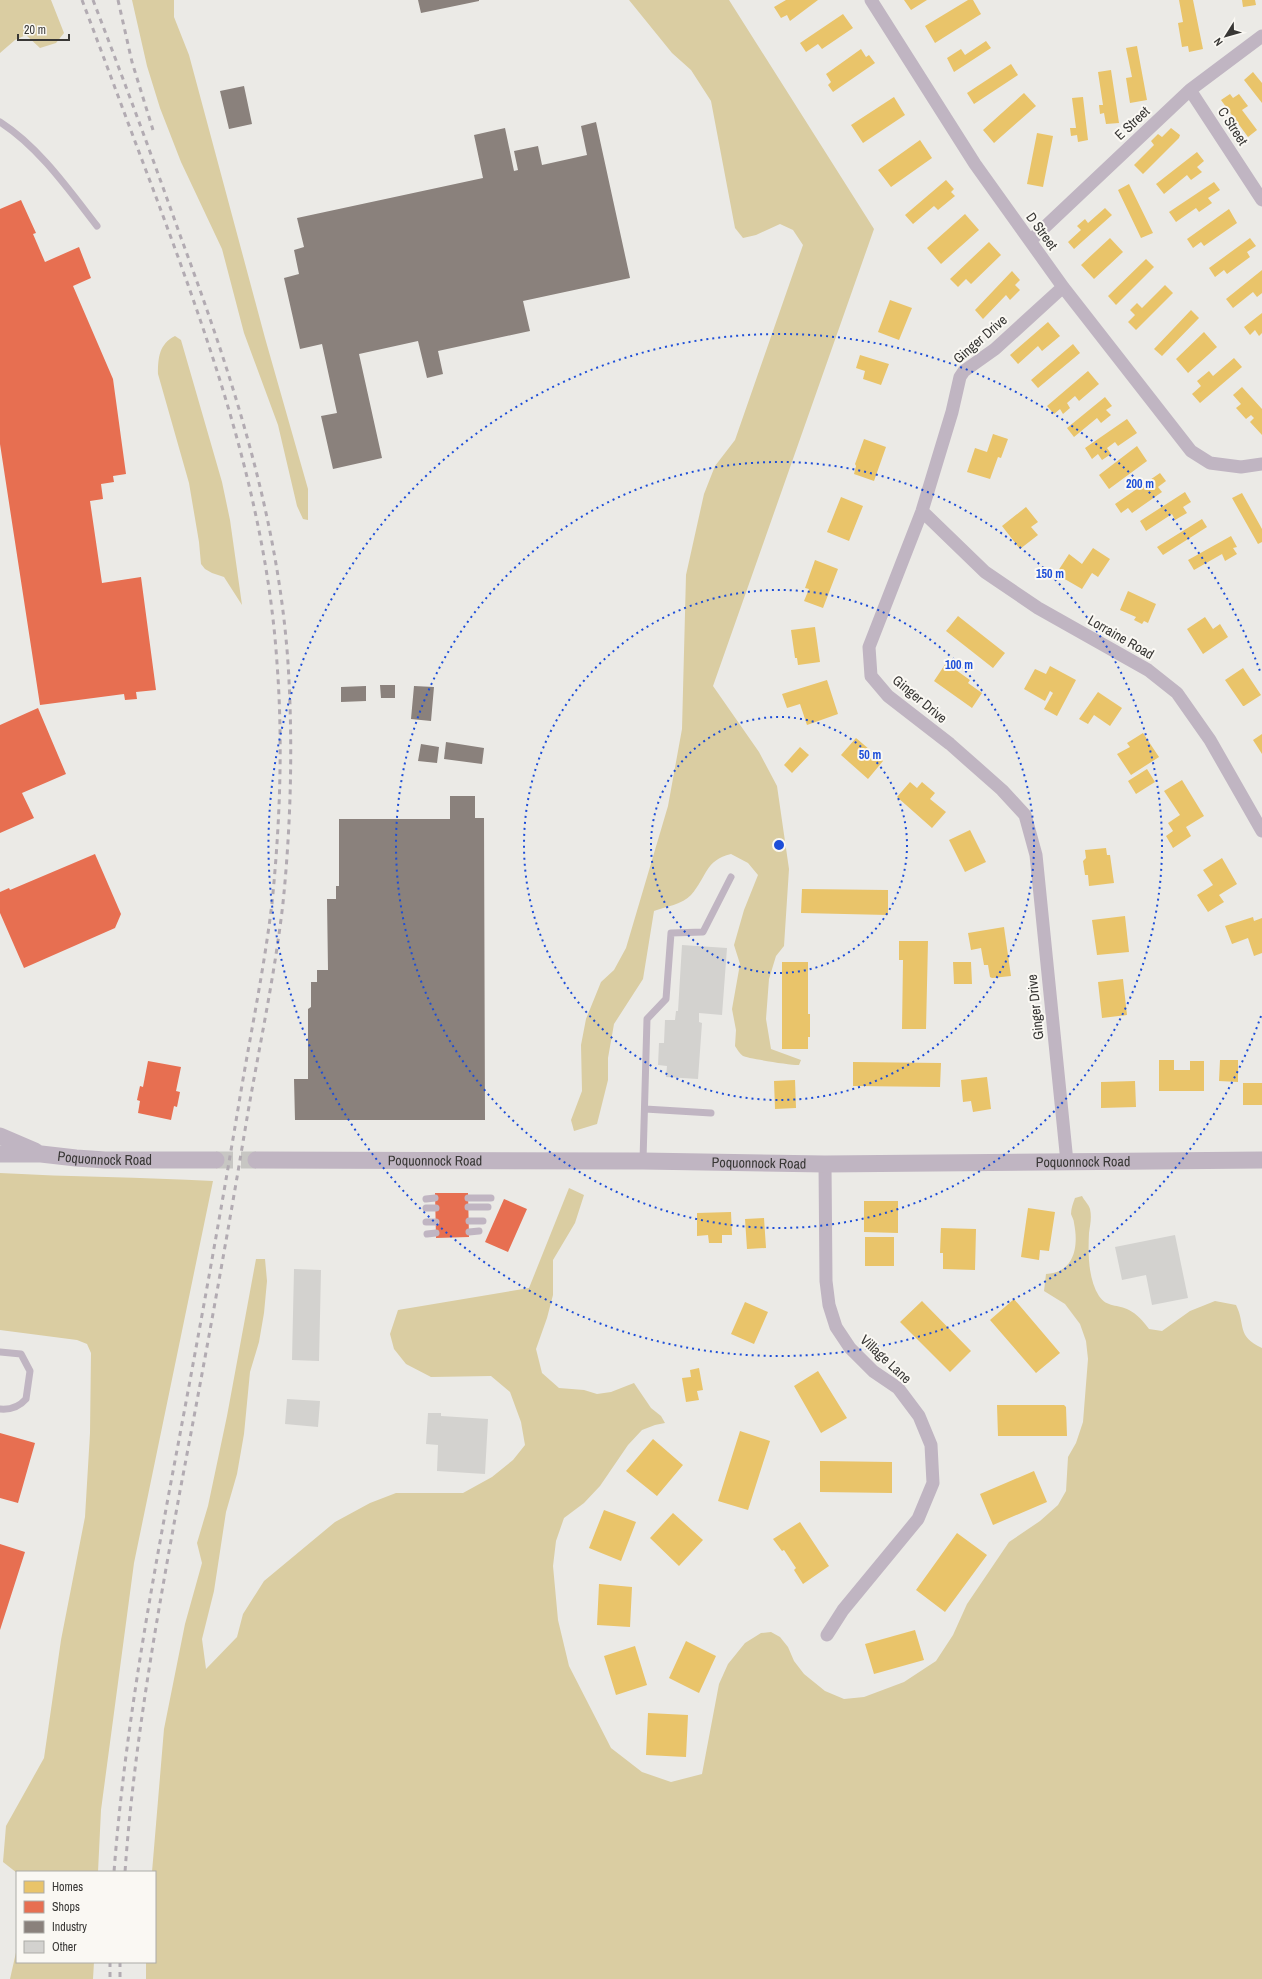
<svg xmlns="http://www.w3.org/2000/svg" width="1262" height="1979" font-family="'Archivo Narrow',sans-serif">
  <style>
    .green { fill: #dacda2 }
    .homes { fill: #e9c46a }
    .shops { fill: #e76f51 }
    .industry { fill: #8a817c }
    .building { fill: #d3d2cf }
    .lines { fill: none; stroke-linecap: round; stroke-linejoin: round }
    .tertiary-tunnel { stroke: #c7c6c3; stroke-width: 17; stroke-dasharray: 17 8; stroke-linecap: butt }
    .service { stroke: #c0b5c2; stroke-width: 7 }
    .minor { stroke: #c0b5c2; stroke-width: 13 }
    .tertiary { stroke: #c0b5c2; stroke-width: 17 }
    .rail { stroke: #b2abb2; stroke-width: 3; stroke-dasharray: 5 5; stroke-linecap: butt }
    .ring { fill: none; stroke: #1d4ed8; stroke-width: 2; stroke-dasharray: 2 4 }
    .labels { text-anchor: middle; dominant-baseline: central; stroke-width: 4; stroke-linejoin: round; paint-order: stroke }
    .street-label { font-size: 14px; fill: #383735; stroke: #faf8f3 }
    .centre { fill: #1d4ed8; stroke: #faf8f3; stroke-width: 2 }
    .ring-label { font-size: 12px; text-anchor: middle; font-weight: bold; fill: #1d4ed8; stroke: #faf8f3; stroke-width: 4; stroke-linejoin: round; paint-order: stroke }
  </style>
  <rect width="100%" height="100%" fill="#ebeae6"/>
  <!-- green -->
  <path class="green" d="M0,0H51L64,33L56,43L40,48L26,35L15,40L0,53Z
    M132,0H174V17L189,55L265,338L308,489V520L303,519L297,506L278,425L244,333L222,249L181,162L160,108L147,66Z
    M629,0H729L874,229L713,686L759,752L777,786L789,869L784,946L776,956L769,979L766,1019L771,1049L801,1060L799,1065C795,1066 746,1058 743,1056C740,1054 737,1049 735,1046L736,1030L732,1009L740,964L734,945L744,910L758,875L748,863L731,854C705,860 707,877 691,895C683,904 665,907 654,911L643,979L614,1024L608,1058V1080L597,1124L574,1131L571,1120L582,1091L581,1045L586,1019L601,982L614,970L626,948L668,806L682,729L686,575L704,494L715,466L735,440L803,245L793,230L780,224L756,235L743,238L735,228L711,101L691,70L672,53Z
    M175,336L181,340L222,482L230,520L242,605L224,577L212,573L205,569L201,564L199,542L189,483L158,374C158,358 159,344 175,336Z
    M0,1173C71,1177 142,1177 213,1181L134,1563L101,1810L98,1872L17,1873L3,1862L6,1826L44,1758L61,1640L85,1517L90,1433L91,1353L87,1344L77,1340L0,1330Z
    M569,1188L584,1195L575,1223L553,1260V1295L547,1318L536,1349L542,1373L559,1388L584,1390L597,1394L611,1392L634,1383L651,1408L661,1416L665,1423L655,1425L642,1430L628,1445L600,1486L584,1503L564,1518L556,1541L553,1566L558,1620L569,1666L611,1748L642,1772L671,1782L702,1774L719,1684L728,1664L745,1643L761,1633L771,1632L780,1637L788,1647L794,1661L804,1674L825,1691L844,1699L864,1697L904,1682L936,1661L953,1635L967,1604L1009,1542L1040,1521L1058,1505L1066,1491L1068,1457L1076,1443L1083,1422L1088,1359L1086,1341L1080,1324L1065,1304L1044,1291L1046,1274C1074,1273 1079,1247 1074,1223C1074,1220 1072,1217 1071,1214C1071,1209 1073,1203 1075,1198L1082,1196C1084,1200 1089,1205 1090,1209C1092,1218 1090,1225 1089,1233C1088,1253 1088,1279 1099,1296C1107,1308 1118,1304 1129,1310C1137,1314 1143,1321 1149,1329L1162,1331L1190,1311L1215,1301L1236,1305C1246,1325 1236,1336 1262,1348V1979H146V1962H155V1872H152L164,1729L185,1624L202,1563L197,1543L208,1506L227,1416L256,1259H265L267,1281L264,1313L259,1342L250,1372L244,1434L237,1474L226,1512L214,1591L202,1639L206,1669L237,1637L243,1614L264,1581L335,1522L370,1503L396,1493H463L492,1477L513,1460L525,1445L521,1422L510,1392L491,1376L431,1377L406,1364L394,1349L390,1334L398,1310L529,1288Z
    M17,1948V1962H94L93,1979H10Z"/>
  <!-- homes -->
  <path class="homes" d="M786,0H818L790,21L787,15L781,18L774,7Z
    M904,0H927L911,10Z
    M968,0H973L981,14L935,43L925,26Z
    M1179,0H1193L1203,49L1189,52L1188,46L1182,47L1178,23L1183,22Z
    M1242,0H1255L1256,5L1243,7Z
    M843,14L853,28L822,49L818,44L806,52L800,43Z
    M986,41L991,48L954,72L947,58L961,49L965,55Z
    M1137,46L1147,100L1130,103L1126,78L1132,77L1126,48Z
    M861,49L866,57L869,55L875,63L833,92L828,85L831,82L826,74Z
    M1011,64L1018,75L974,104L967,93Z
    M1111,70L1119,123L1106,124L1104,113L1100,114L1099,105H1103L1098,72Z
    M1253,72L1262,83V103L1244,80Z
    M1024,93L1036,106L994,143L983,130Z
    M1230,94L1233,98L1239,94L1248,106L1242,110L1257,130L1248,137L1221,100Z
    M894,97L905,115L863,143L851,125Z
    M1083,97L1088,140L1078,142L1077,135L1071,136L1070,128H1076L1072,98Z
    M1171,128L1180,135L1179,138L1143,174L1134,165L1154,145L1151,141L1158,134L1162,137Z
    M1037,133L1053,136L1043,187L1027,184Z
    M920,140L932,158L891,187L878,170Z
    M1197,152L1204,161L1197,167L1202,172L1191,180L1187,175L1164,194L1156,184Z
    M946,180L954,189L951,192L955,196L938,210L934,206L913,224L905,215Z
    M1214,182L1220,190L1208,198L1212,203L1199,212L1196,208L1176,222L1169,212Z
    M1129,184L1153,233L1141,238L1118,190Z
    M1105,208L1112,215L1074,249L1068,242L1081,230L1077,226L1085,219L1088,223Z
    M1229,209L1237,223L1204,246L1201,242L1193,248L1187,239Z
    M965,214L979,230L941,264L927,248Z
    M1110,238L1123,252L1094,279L1081,265Z
    M1250,238L1256,246L1247,252L1250,257L1227,274L1224,270L1215,277L1209,268Z
    M989,242L1001,255L971,284L966,279L958,287L950,279Z
    M1146,259L1154,267L1116,305L1108,296Z
    M1262,270V293L1257,297L1253,292L1233,308L1226,299Z
    M1012,271L1020,280L1015,285L1020,290L1010,300L1006,295L983,319L975,310Z
    M1165,285L1173,293L1136,330L1128,322L1135,315L1130,310L1137,303L1142,308Z
    M890,300L912,308L899,340L878,332Z
    M1191,310L1199,318L1162,356L1154,349Z
    M1262,313V333L1259,336L1255,330L1250,335L1244,327Z
    M1048,322L1060,336L1042,351L1038,346L1018,364L1010,355Z
    M1204,332L1217,347L1188,373L1176,359Z
    M1073,344L1080,353L1038,388L1031,380Z
    M860,355L889,364L881,385L863,379L865,371L856,368Z
    M1234,358L1242,367L1200,403L1192,394L1201,386L1197,381L1209,371L1213,376Z
    M1088,371L1099,384L1079,401L1075,396L1067,403L1070,408L1063,414L1060,409L1054,414L1047,406Z
    M1242,387L1262,409V435L1250,422L1254,418L1251,415L1246,419L1236,408L1241,404L1233,395Z
    M1105,397L1112,406L1106,410L1111,415L1101,423L1097,418L1074,437L1067,428Z
    M1127,419L1137,433L1118,446L1115,442L1107,448L1111,454L1102,460L1098,454L1092,459L1085,448Z
    M993,434L1008,439L1001,458L998,457L990,479L967,472L975,448L987,452Z
    M864,439L886,447L874,481L854,474L856,466L855,464Z
    M1137,446L1147,461L1109,489L1099,475Z
    M1160,473L1166,481L1158,487L1162,492L1132,513L1128,508L1121,513L1115,504Z
    M1185,492L1191,502L1183,507L1187,513L1175,520L1172,514L1146,531L1140,521Z
    M1242,493L1262,529V542L1258,544L1232,498Z
    M841,497L863,506L849,541L827,532Z
    M1026,507L1038,522L1031,527L1038,535L1020,549L1002,526Z
    M1202,519L1207,527L1163,555L1157,547Z
    M1231,536L1237,547L1233,548L1237,554L1225,561L1222,554L1194,570L1188,560Z
    M1093,548L1110,559L1098,577L1092,573L1082,589L1056,574L1069,554L1082,564Z
    M815,560L838,569L823,608L804,601L809,589L805,588Z
    M1128,591L1156,604L1148,623L1144,621L1142,624L1134,620L1136,617L1120,610Z
    M958,616L1005,653L993,668L946,631Z
    M1205,617L1213,629L1220,624L1228,637L1203,654L1187,629Z
    M815,627L820,662L798,665L797,658H795L791,630Z
    M946,663L970,680L968,683L982,693L972,708L934,681Z
    M1050,666L1076,680L1057,716L1044,709L1053,693L1050,691L1045,701L1024,689L1035,669L1046,674Z
    M1243,668L1261,695L1244,706H1243L1225,680Z
    M827,680L838,714L807,725L800,704L787,708L782,694Z
    M1098,692L1122,708L1110,726L1094,715L1088,724L1079,719Z
    M1143,733L1159,757L1131,775L1117,754L1130,747L1127,743Z
    M1262,734V754L1253,740Z
    M856,738L883,761L868,779L841,755Z
    M800,747L809,755L792,773L784,765Z
    M1147,769L1155,782L1136,794L1128,781Z
    M1182,780L1204,816L1186,827L1191,836L1173,848L1166,836L1173,831L1168,823L1180,815L1164,791Z
    M910,782L917,788L922,782L935,793L930,799L946,812L932,828L897,797Z
    M970,830L986,862L965,872L949,840Z
    M1106,848L1107,855H1110L1114,883L1089,886L1088,875H1085L1083,861L1086,858L1085,850Z
    M1222,858L1237,884L1219,895L1224,902L1208,912L1197,895L1213,885L1203,870Z
    M802,889L888,890V915L801,913Z
    M1125,916L1129,952L1097,955L1092,920Z
    M1253,917L1254,921L1262,918V953L1254,956L1248,938L1232,944L1225,926Z
    M1004,927L1011,976L992,978L990,977L988,965H984L981,948L971,950L968,933Z
    M899,941H928L926,1029H902L903,960H899Z
    M782,962H808V1014H810V1037H808V1049H782Z
    M953,962H971L972,984H954Z
    M1123,979L1127,1015L1102,1018L1098,982Z
    M1159,1060H1174V1070H1190V1061H1204V1091H1159Z
    M1220,1060H1238V1082L1219,1081Z
    M853,1062L941,1063L940,1087L853,1086Z
    M987,1077L991,1109L973,1112L971,1101L963,1102L961,1080Z
    M795,1080L796,1108L775,1109L774,1081Z
    M1135,1081L1136,1107L1101,1108V1082Z
    M1243,1083H1262V1105H1243Z
    M864,1201H898V1233L864,1232Z
    M1028,1208L1055,1212L1049,1251L1040,1250L1039,1260L1021,1257Z
    M731,1212L732,1235H722V1243H709L708,1235L697,1236V1213Z
    M764,1218L766,1248L747,1249L745,1219Z
    M941,1228L976,1229L975,1270L943,1269V1253H940Z
    M865,1237H894V1266H865Z
    M1014,1299L1060,1353L1036,1373L990,1320Z
    M922,1301L971,1351L950,1372L900,1322Z
    M745,1302L768,1312L754,1344L731,1334Z
    M699,1368L703,1390L697,1391L699,1400L686,1402L682,1378L691,1377L690,1370Z
    M818,1371L847,1418L821,1433L794,1386Z
    M997,1405H1064L1066,1407L1067,1436H998Z
    M740,1431L770,1441L748,1510L718,1501Z
    M653,1439L683,1465L657,1496L626,1471Z
    M820,1461L892,1462V1493L820,1492Z
    M1034,1471L1047,1502L993,1525L980,1494Z
    M604,1510L636,1522L621,1561L589,1548Z
    M673,1513L703,1540L679,1566L650,1538Z
    M800,1522L829,1566L803,1584L794,1570L796,1568L784,1550L782,1551L773,1539Z
    M957,1533L987,1555L945,1612L916,1590Z
    M599,1584L632,1587L630,1627L597,1625Z
    M915,1630L924,1660L874,1674L865,1644Z
    M686,1641L716,1656L699,1693L669,1678Z
    M635,1646L647,1685L616,1695L604,1656Z
    M648,1713L688,1715L686,1757L646,1755Z"/>
  <!-- shops -->
  <path class="shops" d="M21,200L36,233L33,234L45,262L79,247L91,278L73,286L113,379L126,474L113,476L114,482L101,484L103,499L90,501L102,583L141,577L156,690L136,692L137,699L125,700L124,694L40,705L0,444V209Z
    M38,708L66,774L22,793L34,818L0,833V725Z
    M95,854L121,914L115,928L24,968L0,913V892L9,888L10,890Z
    M148,1061L181,1067L176,1091L180,1092L177,1107L174,1106L171,1120L138,1113L140,1101L137,1100L140,1086L143,1087Z
    M435,1193H468L469,1237L436,1238Z
    M504,1199L527,1209L508,1252L485,1242Z
    M0,1433L35,1443L18,1503L0,1498Z
    M0,1544L25,1552L0,1630Z"/>
  <!-- industry -->
  <path class="industry" d="M418,0H479V1L421,13Z
    M244,86L252,124L229,129L220,91Z
    M596,122L630,278L523,301L530,331L438,351L443,374L427,378L418,341L359,354L382,458L333,469L321,416L337,413L322,344L300,349L284,278L299,274L294,250L304,247L297,218L483,178L474,135L505,128L514,171L518,170L514,151L538,146L542,165L587,155L581,126Z
    M380,685H395V698H381Z
    M366,686V701L341,702V687Z
    M414,686L434,687L431,721L411,719Z
    M446,742L484,748L482,764L444,759Z
    M421,744L439,747L437,763L418,761Z
    M450,796H475V818H484L485,1120H295L294,1079H308V1009L311,1007V982H317V970H328L327,899H336V886H339V819H450Z"/>
  <!-- building -->
  <path class="building" d="M682,945L727,948L722,1015L699,1013V1022L702,1023L698,1079L666,1077L667,1066L658,1065L659,1043H664L665,1020H675L676,1011H678Z
    M1175,1235L1188,1298L1152,1305L1146,1275L1122,1280L1115,1247Z
    M294,1269L321,1270L319,1361L292,1360Z
    M287,1399L320,1401L318,1427L285,1424Z
    M428,1413H441V1416L488,1419L485,1474L437,1471L438,1445L426,1444Z"/>
  <g class="lines">
    <!-- tertiary-tunnel -->
    <path class="tertiary-tunnel" d="M216,1160H256"/>
    <!-- service -->
    <path class="service" d="M0,122C39,147 69,190 97,226
      M645,1109L711,1113
      M643,1160L647,1019L666,999L671,933L703,932L731,877
      M468,1198H491
      M426,1199L435,1198
      M468,1207H488
      M426,1208H436
      M469,1221H483
      M426,1222H436
      M469,1232L479,1231
      M427,1234L436,1233
      M0,1352L21,1354L30,1371L26,1399C19,1407 11,1410 0,1409"/>
    <!-- minor -->
    <path class="minor" d="M871,0L975,164L1063,287L1191,451L1210,463L1241,467L1262,464
      M1190,90L1262,200
      M1030,241L1190,90L1262,36
      M1063,287L995,349L964,371L960,377L952,412L922,511L869,647L871,676L888,696L950,744L1002,790L1025,815L1036,855L1067,1162
      M922,511L985,572L1038,608L1148,670L1177,693L1210,740L1262,831
      M825,1164L826,1281L829,1305L836,1327L850,1348L873,1371L898,1388L919,1416L931,1445L933,1483L918,1519L843,1610L827,1635"/>
    <!-- tertiary -->
    <g class="tertiary">
      <path d="M0,1136L35,1151"/>
      <path id="s1" d="M0,1154H41L76,1158L105,1160H216"/>
      <path id="s2" d="M256,1160L643,1161L825,1164L1262,1160"/>
    </g>
    <!-- rail -->
    <path class="rail" d="M82,0C106,63 129,126 153,189C210,342 266,498 277,663C283,742 280,824 272,903C264,970 250,1036 239,1103C218,1229 195,1355 171,1482C147,1611 124,1741 114,1872
      M93,0C123,78 152,156 180,235C231,373 278,515 288,663C293,742 291,824 283,903C275,973 260,1043 248,1112C227,1239 204,1365 180,1491C157,1617 134,1744 125,1872
      M118,0L132,62L153,130
      M110,1962V1979
      M120,1962V1979"/>
  </g>
  <!-- distance rings -->
  <g class="ring">
    <circle cx="779" cy="845" r="128"/>
    <circle cx="779" cy="845" r="255"/>
    <circle cx="779" cy="845" r="383"/>
    <path d="M1261 1016A511 511 0 1 1 1261 674"/>
  </g>
  <g class="labels">
    <!-- street labels -->
    <g class="street-label">
      <text transform="translate(1132 123) rotate(-43)">E Street</text>
      <text transform="translate(1233 126) rotate(57)">C Street</text>
      <text transform="translate(1042 231) rotate(54)">D Street</text>
      <text transform="translate(980 339) rotate(-41)">Ginger Drive</text>
      <text transform="translate(1121 637) rotate(30)">Lorraine Road</text>
      <text transform="translate(920 699) rotate(40)">Ginger Drive</text>
      <text transform="translate(1035 1007) rotate(-96)">Ginger Drive</text>
      <text stroke="none"><textPath href="#s1" startOffset="105">Poquonnock Road</textPath></text>
      <text stroke="none"><textPath href="#s2" startOffset="179">Poquonnock Road</textPath></text>
      <text stroke="none"><textPath href="#s2" startOffset="827">Poquonnock Road</textPath></text>
      <text stroke="none"><textPath href="#s2" startOffset="503">Poquonnock Road</textPath></text>
      <text transform="translate(886 1359) rotate(43)">Village Lane</text>
    </g>
  </g>
  <circle cx="779" cy="845" r="6" class="centre"/>
  <g class="ring-label">
    <text x="1140" y="488">200 m</text>
    <text x="1050" y="578">150 m</text>
    <text x="959" y="669">100 m</text>
    <text x="870" y="759">50 m</text>
  </g>
  <!-- legend -->
  <rect x="16" y="1871" width="140" height="92" fill="#faf8f3" stroke="#acaba7"/>
  <rect x="24" y="1881" width="20" height="12" fill="#e9c46a" stroke="#acaba7"/>
  <text x="52" y="1891" font-size="12" fill="#383735">Homes</text>
  <rect x="24" y="1901" width="20" height="12" fill="#e76f51" stroke="#acaba7"/>
  <text x="52" y="1911" font-size="12" fill="#383735">Shops</text>
  <rect x="24" y="1921" width="20" height="12" fill="#8a817c" stroke="#acaba7"/>
  <text x="52" y="1931" font-size="12" fill="#383735">Industry</text>
  <rect x="24" y="1941" width="20" height="12" fill="#d3d2cf" stroke="#acaba7"/>
  <text x="52" y="1951" font-size="12" fill="#383735">Other</text>
  <!-- north arrow -->
  <g transform="translate(1226 36) rotate(233)" stroke="#faf8f3" stroke-width="3" paint-order="stroke">
  <path d="M0-3L7 15L0 10L-7 15Z" fill="#383735"/>
  <text y="-6" font-size="11" font-weight="bold" text-anchor="middle" fill="#383735">N</text>
  </g>
  <!-- scale -->
  <path d="M18 34v6h51v-6" fill="none" stroke="#383735" stroke-width="2"/>
  <text x="24" y="34" font-size="12" fill="#383735" stroke="#faf8f3" stroke-width="3" paint-order="stroke">20 m</text>
</svg>
